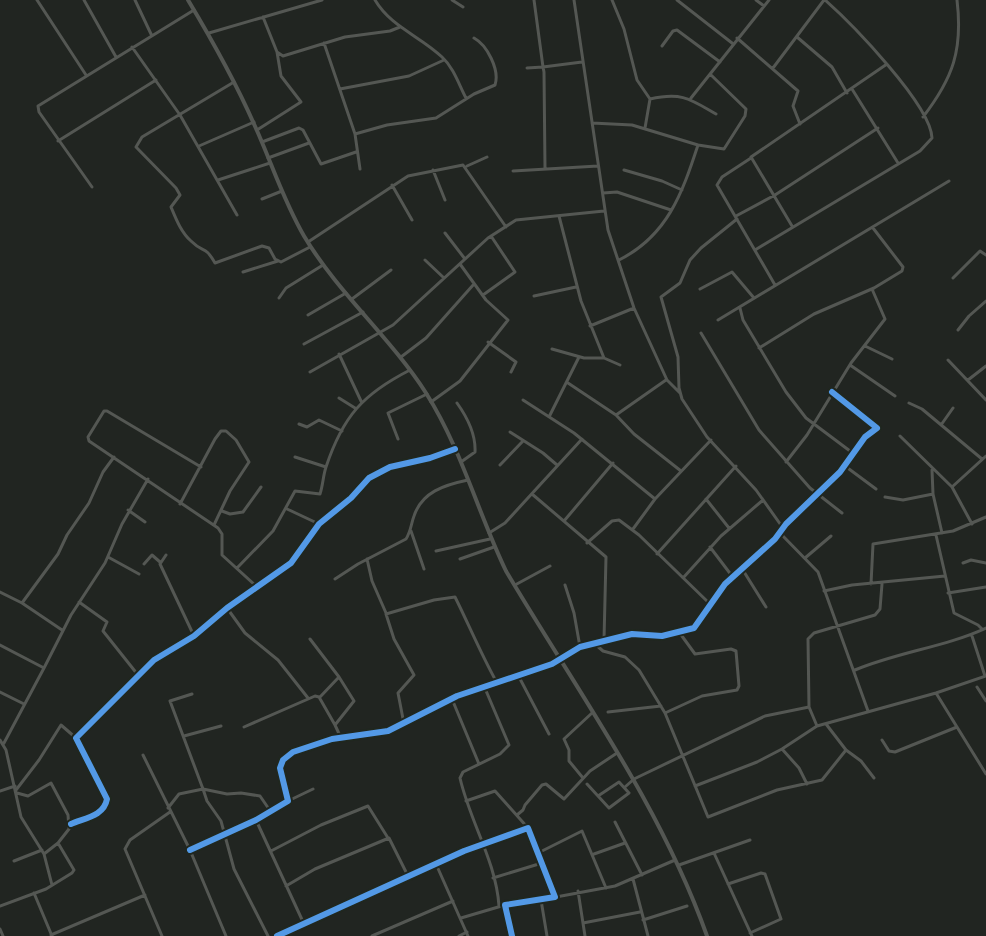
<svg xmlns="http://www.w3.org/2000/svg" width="986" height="936" font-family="Poppins,sans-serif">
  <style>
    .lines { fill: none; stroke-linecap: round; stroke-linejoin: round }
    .street { stroke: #545753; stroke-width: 3 }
    .secondary { stroke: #545753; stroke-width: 4 }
    .cycleway-casing { stroke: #20271f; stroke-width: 10 }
    .cycleway { stroke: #5399e6; stroke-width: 6 }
  </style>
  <rect width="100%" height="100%" fill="#212521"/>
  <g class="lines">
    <!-- street -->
    <path class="street" d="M37,0L86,75
      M84,0L116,57
      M135,0L151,34
      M375,0C391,27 420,36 442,57C454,68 459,85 466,98
      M452,0L463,7
      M534,0L543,67L582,62
      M574,0L608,230L634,308L667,380L680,393
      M612,0L624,29L637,80L650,99L645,128
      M677,0L732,43
      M756,0L764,6
      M263,17L277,52L283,56L345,37L390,31L400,27
      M209,33L322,0
      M797,37L832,67L847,93
      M737,38L798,91L793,106L800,124
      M324,43L355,134L360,169
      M662,46L673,31L677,30L720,62
      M132,47L180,115L237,215
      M527,68L543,67L544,72L545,168
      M773,68L824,0
      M234,82L142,137L136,147L176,188L180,195L171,207C176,219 181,232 191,241C204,254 204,244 215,263L262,246L269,248L275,259L281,262L310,247
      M340,89L409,76L444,60
      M852,89L898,163
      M691,98L769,0
      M650,99C682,92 690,99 716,114
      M923,117C953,78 963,50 957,0
      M592,123L632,125L698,145L724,149L745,116L746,109L710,74
      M257,130L301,102L281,76L277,52
      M355,134L387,125L436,118L474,94L495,85C500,70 487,45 474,38
      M58,141L156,80
      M262,142L299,128L303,130L321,164L356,152
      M199,146L254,122
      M268,158L309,143
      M751,158L722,177L717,185L775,285
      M467,166L487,157
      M433,170L445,200
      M624,170L662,181L682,190
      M513,171L598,166
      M218,180L270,163
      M392,185L412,220
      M92,187L39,112L38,106L194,10
      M603,193L617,192L671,210
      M262,199L282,191
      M559,216L581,301L604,358
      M736,216L775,195L878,128
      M737,219L701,248L690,260L680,283L661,297L678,357L679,388L682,399L707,437L756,490L783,528
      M792,226L751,157L887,64
      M445,233L465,259
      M308,242L408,176L463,165L506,227
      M755,250L920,151L932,138C931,105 851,23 825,0
      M425,260L444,278
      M619,260C667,236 682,194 698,145
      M243,272L278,261
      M953,278L980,251L986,255
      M700,289L732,272L754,298
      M483,295L515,272L491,236
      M534,296L576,287
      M279,298L286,288L323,265
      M352,299L391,270
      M740,308L743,320L786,392L806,418L854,454
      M308,315L346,293
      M718,320L949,181
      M590,326L634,308
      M958,330L969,316L986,301
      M701,333L759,430L810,488L842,513
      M488,342L516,362L511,372
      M304,344L363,312
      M865,346L892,359
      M759,348L814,314L874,288L902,271L903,267L873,228
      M552,349L584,358H604L620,365
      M339,354L361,401
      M401,357L426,338L474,284
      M948,360L986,400
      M850,365L895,396
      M310,372L393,325L488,238L516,220L604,211
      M968,380L986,366
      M568,383L616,415L634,434L681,471
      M339,398L355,408
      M523,400L574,433L655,499
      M431,402L460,381L508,320L486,300L460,264
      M457,403C467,417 476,434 475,452L461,462
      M909,403L922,409L982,459
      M550,415L579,357
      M616,415L666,380
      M299,424L307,427L319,420L342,431
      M941,425L953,408
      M510,432L543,453L557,465
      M900,436L952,487L972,524
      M398,439L388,413L427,394
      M295,457L326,467
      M786,462L807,435L851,363L885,319L872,289
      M500,465L523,441
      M845,466L876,489
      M201,467L107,411H104L88,437L89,441L218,528L222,534V555L257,587
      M932,470L933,494L942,533
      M952,487L986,456
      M532,494L606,557L604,640
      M885,497L903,500L933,494
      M706,499L729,528
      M180,504L215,439L221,431H226L236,440L249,462L230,491L214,525
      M287,509L319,524
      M128,510L145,522
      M222,511L230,514L243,512L261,487
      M564,521L613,463
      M633,529L655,499L711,440
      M411,531L424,569
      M489,533L505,523L582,439
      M780,533L818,572L868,711
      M936,535L954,613L978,625L982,629
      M587,543L612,521L619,520L639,535L709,603
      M710,547L732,576
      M436,551L490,539
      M657,554L736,466
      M166,555L160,564L194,636
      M108,557L139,574
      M805,558L831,536
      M367,559L372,581L386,613
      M460,559L494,547
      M963,563L971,560L986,563
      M144,564L152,555L160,562
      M741,567L766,607
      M237,568L273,531L295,491L320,494C323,485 323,476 326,467C343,416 363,394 410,370
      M683,578L721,536L763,500
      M335,579L358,564L406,539C411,531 411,524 414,516C422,492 444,485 468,480
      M871,584L873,544L953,531L986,517
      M515,585L550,566
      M565,585L574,613L580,647
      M824,591L852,585L945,576
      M0,592L22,603L58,554L67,535L89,503L103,472L114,457
      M948,593L986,587
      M79,602L107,622L103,631L138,675
      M22,603L62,630
      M227,608L245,633L278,660L308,698
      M972,636L985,676
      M310,639L339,677L320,697
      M595,644L603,651L625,657L639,670L665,713L708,817L777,790L822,780L846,750
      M0,645L44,668L4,743
      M44,668L71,615L105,563L122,524L148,479
      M855,670C898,652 945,647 986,628
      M518,675L549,734
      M339,677L354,701L335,725L341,738
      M484,686L509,745L500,754L463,772L460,778C470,822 496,861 499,906
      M977,687L986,701
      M0,692L24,704
      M936,693L986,774
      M452,699L479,764
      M608,712L661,706
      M665,713L702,696L737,690L739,686L736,651L731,649L695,654L679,632
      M404,724L398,693L414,675L394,639L386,614L434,600L455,597C469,625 481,654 496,681
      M826,724L846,750L861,761L874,778
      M817,726L809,707L808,639L814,633L875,615L880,609L882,584
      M244,727L315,696L319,697L335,725
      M184,736L221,726
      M0,740L6,750L21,817L44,854L52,885
      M882,740L889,751L895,752L957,727
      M782,749L799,768L807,784
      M143,755L190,850L226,936
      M583,778L569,761V750L564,739L592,713
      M587,784L609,808L629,793L619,782L598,796
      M695,786L757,762L782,749L817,726L936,693L986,676
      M625,787L634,779L765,716L809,707
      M16,790L39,760L61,725L76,738
      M0,791L15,786
      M17,793L28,796L51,783L68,815L69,829L58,843L44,854
      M288,801L313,789
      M466,801L495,791L528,828
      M168,808L179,794L203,789L170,701L192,694
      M517,815L523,810L525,805L542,785L546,784L564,799L590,771L617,753
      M256,820L304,924
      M615,822L642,875
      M71,824C85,818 104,816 107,799L76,738L154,660L194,636L227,608L291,563L319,524L351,498L369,478L390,467L430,458L455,449
      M190,850L256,820L288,801L280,768L283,760L293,752L332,739L388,731L457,696L552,664L580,647L632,634L662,636L694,628L725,584L775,539L786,524L840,472L865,437L877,428L832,392
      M271,851L321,825L368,806L388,838
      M538,853L582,831L606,888
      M714,853L752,936
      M594,854L625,843
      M14,861L42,850
      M436,864L468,936
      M679,865L750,840
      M493,878L542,863
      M633,879L648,936
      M728,884L761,873L765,874L781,919L750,933
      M286,886L315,869L389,838L408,876
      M578,891L585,936
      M34,893L52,936
      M556,897L615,886L675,860
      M541,900L547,936
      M0,906L46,889L72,873L74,870L58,843
      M461,918L505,905
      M643,920L687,906
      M583,923L640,912
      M0,929L3,936
      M51,935L145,895
      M162,936L125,849L130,840L170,812
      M268,936L234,869L221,821L207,801L203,789L227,794L241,793L260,796L271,812
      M277,936L464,851L528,828L555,897L505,905L512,936
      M372,936L453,901
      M459,936L467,932"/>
    <!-- secondary -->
    <path class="secondary" d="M188,0C212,40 235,81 254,124C271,161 283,200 304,236C338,293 390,337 426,393C461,448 478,513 506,571C577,691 660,804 707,936"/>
    <!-- cycleway casing -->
    <g class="cycleway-casing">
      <path id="cycleway" d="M71,824C85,818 104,816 107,799L76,738L154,660L194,636L227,608L291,563L319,524L351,498L369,478L390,467L430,458L455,449
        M190,850L256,820L288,801L280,768L283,760L293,752L332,739L388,731L457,696L552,664L580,647L632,634L662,636L694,628L725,584L775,539L786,524L840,472L865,437L877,428L832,392
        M277,936L464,851L528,828L555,897L505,905L512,936"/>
    </g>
    <!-- cycleway -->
    <use href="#cycleway" class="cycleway"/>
  </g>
</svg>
